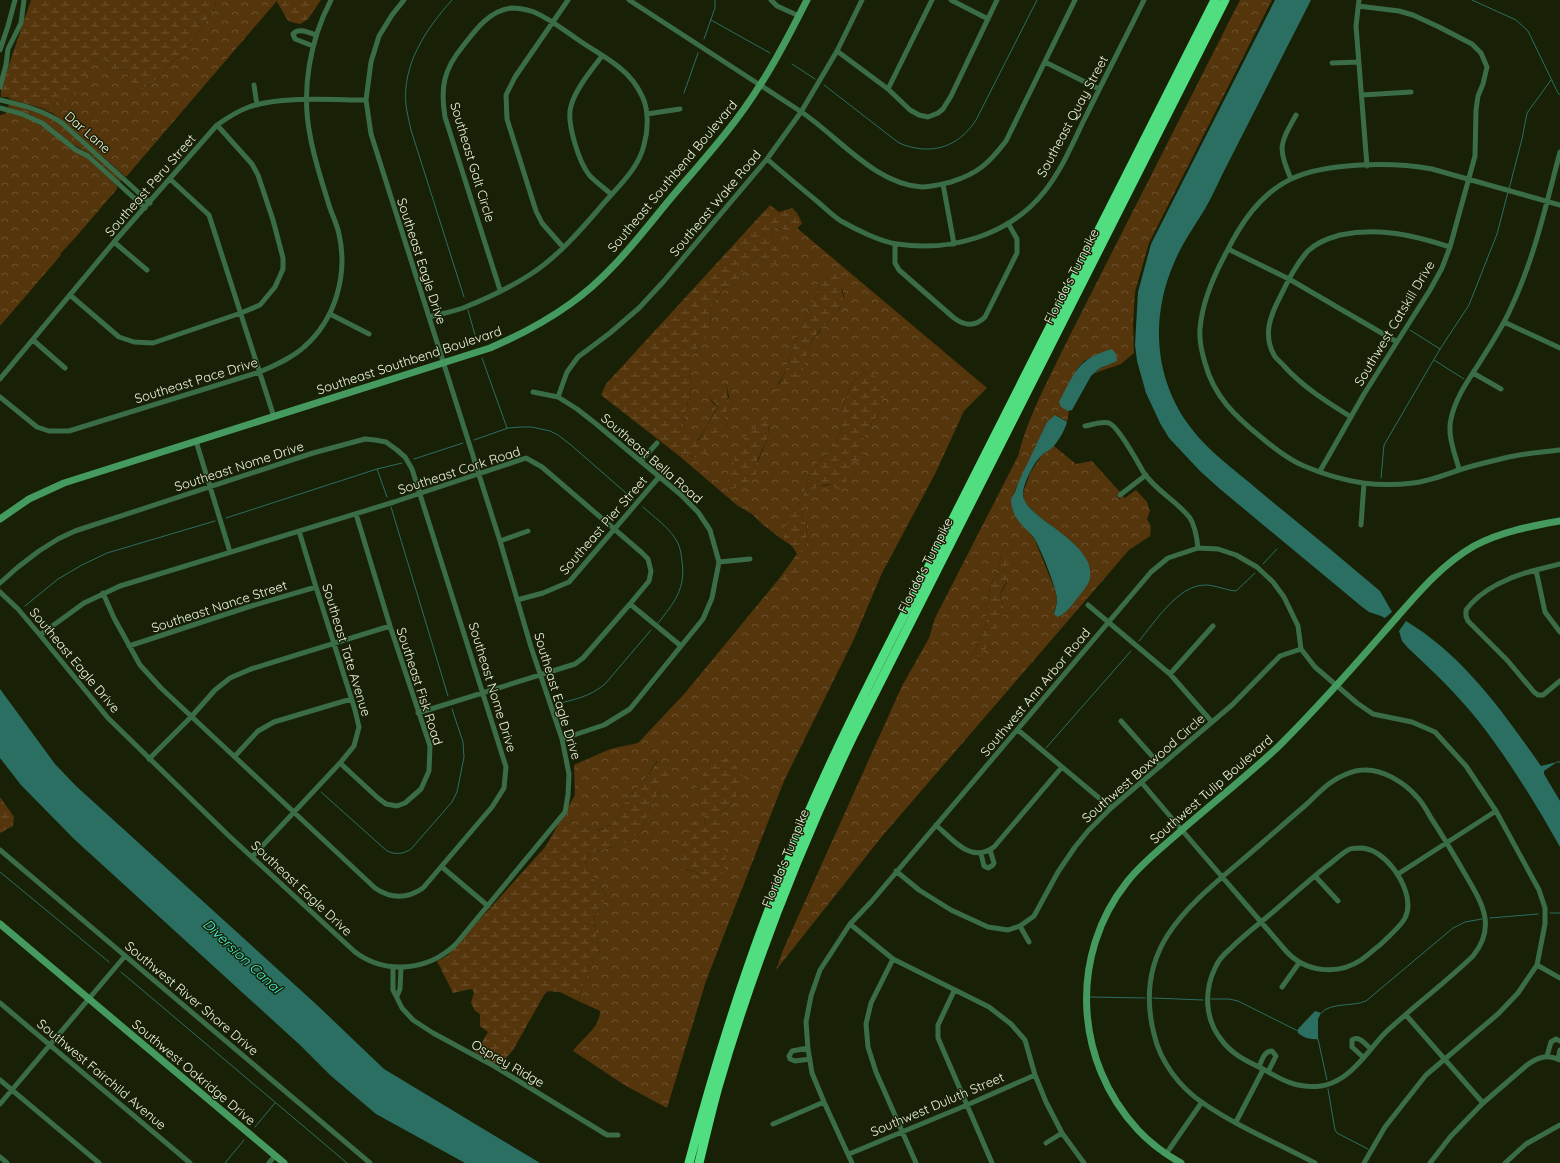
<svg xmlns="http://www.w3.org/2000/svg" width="1560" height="1163" font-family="Quicksand,sans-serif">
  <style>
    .forest { fill: url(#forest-crowns); fill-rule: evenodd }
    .wetland { fill: url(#wetland-marsh) }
    .water { fill: #2b6f62 }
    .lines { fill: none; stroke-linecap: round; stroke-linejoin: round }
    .stream { stroke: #2b6f62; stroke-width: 1 }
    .street { stroke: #3a6c48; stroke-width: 5 }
    .secondary { stroke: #459a5f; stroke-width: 7 }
    .highway { stroke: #51de81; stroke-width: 9 }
    .labels { text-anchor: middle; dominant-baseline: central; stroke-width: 3; stroke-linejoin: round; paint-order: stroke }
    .street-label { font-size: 13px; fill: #eff5e4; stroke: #182005 }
    .water-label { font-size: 14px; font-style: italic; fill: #3df6d9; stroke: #182005 }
  </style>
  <defs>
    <pattern id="forest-crowns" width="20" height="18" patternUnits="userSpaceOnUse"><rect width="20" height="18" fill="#54350c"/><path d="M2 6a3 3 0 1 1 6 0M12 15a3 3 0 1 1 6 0" fill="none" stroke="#6d532f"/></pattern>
    <pattern id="wetland-marsh" width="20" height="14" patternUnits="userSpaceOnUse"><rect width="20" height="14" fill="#54350c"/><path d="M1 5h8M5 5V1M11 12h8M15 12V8" fill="none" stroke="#6d532f"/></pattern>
  </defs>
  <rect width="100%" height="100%" fill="#182005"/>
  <!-- forest -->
  <path class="forest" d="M216,0H276V2L126,177L63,121L52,113L36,107L52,111L56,102L68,95L96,60L103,58C110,67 114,71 126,69L129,73L126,82L138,92L161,76L171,63L185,51L215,8Z
    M1240,0H1272L1149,243L1135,292L1133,324L1134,353L1121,364L1095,373L1100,368L1104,367L1096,355L1084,361L1076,370L1067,422L1056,415L1047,422L1013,495L1030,534L1035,540L1055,590L1057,599L1054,614L1064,613L1087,584L1084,555L1072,542L1035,513L1024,501L1023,493L1030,473L1042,455L1054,446L1076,464L1092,461L1120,492L1117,495L1119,499L1123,496L1125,498L1136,490L1147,502L1150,511L1147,519L1151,526L1150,536L1129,550L884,834L776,970L783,950L902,686L929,638L935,618L1018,456C1027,418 1048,381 1065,345ZM1001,555L1007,582L1000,595L1003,605L978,658L975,651L978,641L985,628L990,586L998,573Z
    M9,104C27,109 44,114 60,124L121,179L120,182L90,154L71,143L43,121L29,114L8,107Z
    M6,112L27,118L40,125L87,158L117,186V189L75,238L60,254L61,255L0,326V115L5,114Z
    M775,227C784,230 790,234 797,228L987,388L964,411L935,474L882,573L854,639L784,781L706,981L667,1108L626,1086L573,1051C582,1038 600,1028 600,1011L578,1001L590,966L600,951L593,919L603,904L606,894L591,875L585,862L590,853L624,844L641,831L652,804L666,782L674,776L657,761L643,782L625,802L614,823L597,831L560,821L575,795L574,765L610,749L638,743L685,693L778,580L783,582L800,566V555L806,546L807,525L802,518C804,510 805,497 811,491C817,484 824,487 831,484C838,481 849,467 851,461H863L865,456L860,449L868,428L880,412V402L887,387L865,371L853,382L845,400L842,411V426L834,447L817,464L810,475L803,497L795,509L789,517L783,540L762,524L752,514L738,506L678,455L686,454L695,458L729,397L726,383L709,398L715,405H718L705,430L697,441L683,426C683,416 686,408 689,398C693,386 691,371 686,360L696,352L700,341L711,327L710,310L715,300L724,288L738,284C742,273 746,262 757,256L766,263L778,249L771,237L773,229ZM818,278L842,288L844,296L840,308L813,339L808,349L777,386L785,372L797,337L819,289ZM769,420L768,437L749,482L728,491ZM746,784L731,803L720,815C725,843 716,854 704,878L694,871L679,868L680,858L705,829L704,810L700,807L697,785Z"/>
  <!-- wetland -->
  <path class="wetland" d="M31,0H216L215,8L185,51L171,63L161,76L138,92L128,88L126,82L129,74L126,69C112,71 112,68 103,58C88,63 84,83 75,95H68L64,102H56L52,111L10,99L8,97H1V88Z
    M276,0H321L308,19L300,24L288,21Z
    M770,205L779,212L792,208L797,213L802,223C792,236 788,231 776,227L773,229L771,237L778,249L781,258L774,265L766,263L757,256C746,262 742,273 738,284L724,288L715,300L710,310L711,327L709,336L700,341L696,352L687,360C691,372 693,385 689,398C686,408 683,416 683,426L698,441L705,430L718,406L709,398L726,382C733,418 718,432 700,460L686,454L678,455L601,395L606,384Z
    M824,272H832L841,276C843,281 841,286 842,291C843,295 844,297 843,300C840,313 820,328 813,339C801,357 807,396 774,395L785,372L797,337L819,289L818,278Z
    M865,371C873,376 885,381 888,390L880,402V412L868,428L860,449L865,456L863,461H851L845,488L839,491L831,484C807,486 807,497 802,518L807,525L806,546L800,555V566L794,575L783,582L778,580L797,554L792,546L783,540L789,516L795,509L803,497L810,475L817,464L834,447L842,426V411L845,400L853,382Z
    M769,420L768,437L757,461V472L749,482L728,491C726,482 729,475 732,467C738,447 748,425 769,420Z
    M1001,555C1019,572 1006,578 1000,595L1005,612L989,643L978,659L975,651L978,641L985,628L990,586L998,573Z
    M722,758C737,765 740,768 746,784L731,803L720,815L723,829L721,845L726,852C725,865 724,888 705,879C701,877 698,873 694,871C690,869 684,870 679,868L680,837L693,820L705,828L704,811L700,807C699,801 696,788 698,784C701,773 714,764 722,758Z
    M658,761L675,776L666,782L652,804L641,831L624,844L590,853L585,862L591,875L606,894L603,904L593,919L600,951L590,966L578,1001L560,992L548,991L544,995L513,1050L501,1064L493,1063L473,1051L478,1049L488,1032L480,1026V1014L475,1011L471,1003L474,992L471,989L453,993L437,961L447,956L546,846L560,821L598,831L614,823L625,802L643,782Z
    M0,797L14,817L13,826L0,833Z"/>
  <!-- water -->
  <path class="water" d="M1275,0H1311C1282,57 1253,114 1224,171C1218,183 1213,195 1206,207C1195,226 1182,243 1174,263C1150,318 1154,380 1191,428C1208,451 1235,470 1257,489C1298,523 1339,556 1380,591L1392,612L1385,618L1381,616L1369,612L1361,606L1220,489L1200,471L1169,438L1160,423L1146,393L1137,361L1135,345L1138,292L1151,244Z
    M1112,349L1116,354L1117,361L1100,368L1091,376L1072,410L1068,411L1061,407L1059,402C1075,372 1077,359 1112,349Z
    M1055,415L1067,422C1065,430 1058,442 1052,448C1049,451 1045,452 1042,455C1034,462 1024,482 1023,493C1021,518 1096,540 1090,578C1089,584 1083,591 1079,596C1073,603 1066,615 1057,617L1054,614C1055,610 1057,604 1057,599C1057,589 1040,547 1034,538C1023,524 1012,520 1011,499L1015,492L1019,481L1047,422Z
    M1406,621C1464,656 1503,712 1541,766L1557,762L1544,771V774L1560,801V847C1536,804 1510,762 1480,723C1459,696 1433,671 1408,648L1402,641L1399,631Z
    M0,689L55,764L76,786L317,1005L384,1069L540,1163H465L376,1114L330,1075L300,1045L74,839L21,785L0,758Z
    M1315,1011L1321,1013L1318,1019V1039C1311,1040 1304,1038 1298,1033V1029Z"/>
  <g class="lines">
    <!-- stream -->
    <path class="stream" d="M452,0C426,29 402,64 406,105C407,113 409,121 411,130L464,297
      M1472,0L1516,20L1528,31L1558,93L1560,95
      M711,20L770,53
      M704,39L715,8V0
      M792,64L815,79
      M824,85L899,143C930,156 958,148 976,120L1037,0
      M684,93L698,53
      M1509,189L1522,139L1527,113L1551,80
      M468,310L477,342
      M1410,330L1440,349
      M482,358L507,428
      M1434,360L1464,379
      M474,440L508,428L521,427H532L550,431L558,435L571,445L634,500
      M414,459L463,443
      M377,469L387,497
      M1381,478L1384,445L1440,349L1469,305L1497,234L1508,192
      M391,507L448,696
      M643,507C654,517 667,526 675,538C680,545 681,553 682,561C686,589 674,603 658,623
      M226,518L377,469L402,463
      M1263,564L1277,549
      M25,606L58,579L82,565L107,553L215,521
      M1139,641C1155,622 1178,585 1205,585C1215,585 1225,590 1236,591L1255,573
      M557,704C576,699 589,697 605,684L651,630
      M1046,748L1131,651
      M1557,762H1560
      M321,792L387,851C396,855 403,854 411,849L452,802L457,792L464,757L463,742L452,709
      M0,872L109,962
      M1550,913H1560
      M1490,918L1538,914
      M121,972L347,1163
      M1090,997L1145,998
      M1153,998L1203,1000
      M1211,999H1229L1238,1001L1298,1031
      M1321,1013C1331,1002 1352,1007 1366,1001L1453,928L1465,922L1482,919
      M1318,1039L1327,1080
      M1328,1089L1335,1130L1337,1133L1368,1149
      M255,1127L275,1103
      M225,1163L244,1140"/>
    <!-- street -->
    <path class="street" d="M629,0C686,37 743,74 800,111C838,136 874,184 922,187C931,187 942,184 951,182C979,173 989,163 1006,141L1075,0
      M771,0L777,6L799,16
      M951,0L988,19
      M1359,0L1356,26L1367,166
      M313,46L295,39L293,34C299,27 309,33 316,35
      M0,50L8,26L15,0
      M837,51L888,89L910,110L919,115L928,117L938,113L943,109L951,96L997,0
      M602,56C591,71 576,88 571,106C566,122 579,163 590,176C596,182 604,188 611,194
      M1045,62L1099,89
      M1332,63L1359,62
      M254,85L257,105
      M0,87L6,65L8,49L21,23L24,0
      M888,89L932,0
      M1362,95L1411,92
      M0,100C22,105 43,110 62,123L150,203
      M0,108L22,114L42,123L76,150L88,156L145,208
      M647,114L680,109
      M767,159C784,174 801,188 818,202C825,208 833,216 841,221C855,229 881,242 897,244C950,252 1009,236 1044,192C1062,170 1073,142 1086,116C1105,77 1125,39 1144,0
      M170,179L209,215L274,417
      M1291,179C1277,147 1280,144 1296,115
      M943,184L954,244
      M1560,205L1432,169C1393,162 1327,162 1291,179C1260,194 1241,223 1226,253C1213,277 1202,302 1200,329C1199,340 1202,353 1205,363C1214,397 1236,417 1262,438C1275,449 1289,460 1304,466C1323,474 1343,480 1363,483C1379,485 1397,485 1413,483C1432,481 1451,472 1469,467C1484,463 1499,459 1514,456C1529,453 1545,452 1560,450
      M114,242L147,270
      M895,244V263L899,270L954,318C965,326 975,327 985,317L1017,253V239L1008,223
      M563,247L542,223L536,211L507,119L506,95L515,77L568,0
      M1228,249L1289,279L1397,342
      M70,295L119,337L134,342L153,343L241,313L260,305L275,287L283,269V258L273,220L258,175L252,164L217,125
      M330,314L369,334
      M429,317C440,314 452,312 463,308C486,299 511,287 531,274C556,258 579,232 598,210C614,190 638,171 644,145C648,131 649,112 643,98C638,87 629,75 620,68C607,57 591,49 577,39C564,30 550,19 534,12C528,10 519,8 512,8C490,10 476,29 463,46C444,69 440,87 445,117L500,290
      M1504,322L1560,348
      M33,340L65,368
      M1473,373L1501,389
      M0,379L114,242L217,125C227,118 237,111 249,107C280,96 333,100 366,100
      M533,392L558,397L577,409L595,423L680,494L698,512L710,530L719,562L712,598L703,619L630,709L604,725L562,739
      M0,397L37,427L49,431H69L260,372C275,365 292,358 304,347C336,319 348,274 339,234C337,224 332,215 329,205C322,182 314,159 310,135C301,90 310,40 331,0
      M558,397L567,372L578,357L610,333L639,308L664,281L767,159L801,112L837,51L862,0
      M1351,417C1327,402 1303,387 1284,366C1281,362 1276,359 1274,355C1263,335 1270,316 1280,297C1288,281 1296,264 1308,251C1317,242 1329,238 1340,235C1379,227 1413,235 1450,247
      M1085,426C1092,425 1101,421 1109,423C1118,426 1138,463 1144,473C1156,491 1177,501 1190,518C1195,526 1197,538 1198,548
      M196,441L230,552
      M641,461L657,443
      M1459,469C1455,454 1447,435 1451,419C1455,399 1467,382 1478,365C1489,347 1501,330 1510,310C1534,260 1546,205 1560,152
      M1320,471L1364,394L1430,290L1442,268L1450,247L1475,156L1476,110L1478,96L1483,84L1487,67L1481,53L1472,44L1439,27L1413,15L1399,11L1358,6
      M1120,495L1146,475
      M1361,525L1364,483
      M500,541L528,531
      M719,562L750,559
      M1536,570L1560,564
      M0,583L18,567L39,551L58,539L75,531L313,453L365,439L375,440L386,442L397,450L405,457L412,469L506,767L504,788L492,807L423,888C407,899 391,899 375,888L161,688L140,665L114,618L103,593
      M0,592L18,609L40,635L108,718L228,835L355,952C386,975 428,971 456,944L565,812L568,795L569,774L562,739L531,647L500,541L371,134L366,100L371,62L379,36L392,15L404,0
      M517,600L543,593L569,582L659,477
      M630,604L681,646
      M1088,605L1170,674L1212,722
      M1560,632L1545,612L1536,570C1511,576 1481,589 1466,610V616L1468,621L1507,660L1534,692L1538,695H1543L1560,681
      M40,635L84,603L120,586L394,502L526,458L542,467L641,552L648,559L651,571L649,581L630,604L583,658L575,664L418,713
      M129,646L248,607L316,587
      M1170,674L1213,626
      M1121,721L1161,766
      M1018,730L1111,808
      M235,756L258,731L274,722L351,699
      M149,759L191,717L215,690L230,678L251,669L390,626
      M340,763L378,798L386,804L397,806L405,803L421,789L429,771L430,746L390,626L356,514
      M1142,783C1189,839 1238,895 1286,951C1305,972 1337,976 1361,960C1367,956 1373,950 1380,945C1387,938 1401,926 1405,918C1413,902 1403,881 1393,868C1385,858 1376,850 1363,848C1360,848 1353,848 1350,849C1343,852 1334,861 1327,866C1307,882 1287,900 1267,917C1255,927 1242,937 1230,949C1224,954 1218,961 1215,968C1204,991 1205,1018 1220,1038C1231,1054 1246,1061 1263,1069C1282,1080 1297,1089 1321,1086C1328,1085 1337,1081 1343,1077C1360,1066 1372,1046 1386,1032C1414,1006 1445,983 1473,956C1497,926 1482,903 1465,874C1454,855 1443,836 1431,818C1427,811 1423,803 1417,797C1405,783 1383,769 1364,770C1353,770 1338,777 1330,783C1322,789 1315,796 1308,803C1293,816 1277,830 1262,843C1200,898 1130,939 1154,1034C1160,1061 1179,1087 1203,1103C1236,1126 1279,1144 1315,1163
      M936,825C953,840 971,864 994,847L1062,767
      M0,850L370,1163
      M981,854L984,866L988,868L993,865L994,863L990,850
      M252,857L340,763L354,746L359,727L355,710L316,587L299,531
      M442,867L488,906
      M896,871L919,890L951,910L988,927L1008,930L1020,926L1034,916L1058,872L1075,847L1088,831L1111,808L1232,705L1280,656L1301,649
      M1398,874L1496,811
      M1315,876L1338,901
      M850,924L893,959L989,1007L1011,1024L1025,1040L1035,1075L1046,1102L1062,1133L1084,1163
      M1020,926L1029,942
      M893,959L871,1003L866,1024L868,1047L876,1072L916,1163
      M1537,965L1560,978
      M393,967V990L402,1008L413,1020L433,1033L494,1066L607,1135H618
      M1282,987L1299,963
      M954,991L938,1025V1038L992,1163
      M397,996L400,989L401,967
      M0,1003L190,1163
      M1406,1015L1483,1103
      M808,1048L792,1051L789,1056L790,1059L795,1061L810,1059
      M1547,1056L1551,1042L1556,1039L1560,1041
      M1363,1057L1352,1047V1040C1359,1035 1365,1044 1371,1049
      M1558,1059L1560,1050
      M1259,1067C1262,1060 1264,1051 1272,1051L1276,1056L1268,1072
      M0,1080L99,1163
      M0,1104L125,956
      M1236,1122L1263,1070
      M773,1124L824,1102
      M1046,1143L1062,1133
      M849,1154L967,1105L1035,1075
      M1166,1154L1202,1102
      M0,1157L7,1163
      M269,1163L275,1156
      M852,1163L824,1102L812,1073L808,1049L806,1022L811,996L820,970L850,924L871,902L1151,572L1168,558L1198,548L1218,549L1236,555L1257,567L1273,582L1284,597L1298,626L1301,649L1315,667L1357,703L1373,714L1412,722L1435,732L1466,766L1496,811L1539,890L1545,908V924L1537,965L1518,993L1498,1014L1426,1075L1385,1127L1364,1163
      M1430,1163L1451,1136L1483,1103L1527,1065C1538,1057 1547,1054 1560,1060
      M1505,1163L1526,1144L1560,1125"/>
    <!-- secondary -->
    <path class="secondary" d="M0,519L29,499L64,483L490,348C518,336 545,322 570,304C612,275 643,231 676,192C705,158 736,124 760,85C778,58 792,29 807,0
      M0,924L284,1163
      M1181,1163C1165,1154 1150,1143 1138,1130C1074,1061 1069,955 1127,882C1141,864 1159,850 1176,835C1210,805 1246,777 1279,746C1315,710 1349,672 1383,633C1410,603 1437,567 1474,546C1500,532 1531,526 1560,521"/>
    <!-- highway -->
    <path class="highway" d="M689,1163C716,1061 747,961 787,864C836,741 901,623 960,505C1044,336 1130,168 1215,0
      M699,1163C705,1138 711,1112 718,1087C753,966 799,849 853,736L1225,0"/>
  </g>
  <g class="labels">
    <!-- street labels -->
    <g class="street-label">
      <text transform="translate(1072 116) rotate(-62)">Southeast Quay Street</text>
      <text transform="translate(88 132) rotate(41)">Dar Lane</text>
      <text transform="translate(473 162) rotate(73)">Southeast Galt Circle</text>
      <text transform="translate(672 176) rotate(-50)">Southeast Southbend Boulevard</text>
      <text transform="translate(150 185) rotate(-49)">Southeast Peru Street</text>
      <text transform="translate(715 203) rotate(-50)">Southeast Wake Road</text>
      <text transform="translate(422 261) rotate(72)">Southeast Eagle Drive</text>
      <text transform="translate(1071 276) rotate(-63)">Florida's Turnpike</text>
      <text transform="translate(1394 323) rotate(-59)">Southwest Catskill Drive</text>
      <text transform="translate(409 360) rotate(-18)">Southeast Southbend Boulevard</text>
      <text transform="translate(196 380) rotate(-17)">Southeast Pace Drive</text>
      <text transform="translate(652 458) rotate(41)">Southeast Bella Road</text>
      <text transform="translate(239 466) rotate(-18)">Southeast Nome Drive</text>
      <text transform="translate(459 470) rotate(-18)">Southeast Cork Road</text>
      <text transform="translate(603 525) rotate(-49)">Southeast Pier Street</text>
      <text transform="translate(925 565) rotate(-63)">Florida's Turnpike</text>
      <text transform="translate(219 606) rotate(-18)">Southeast Nance Street</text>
      <text transform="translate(347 650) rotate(73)">Southeast Tate Avenue</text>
      <text transform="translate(75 660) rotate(50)">Southeast Eagle Drive</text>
      <text transform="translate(420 686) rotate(72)">Southeast Fisk Road</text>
      <text transform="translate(493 687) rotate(73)">Southeast Nome Drive</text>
      <text transform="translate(1035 692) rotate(-50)">Southwest Ann Arbor Road</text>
      <text transform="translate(558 696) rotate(73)">Southeast Eagle Drive</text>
      <text transform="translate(1143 768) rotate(-41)">Southwest Boxwood Circle</text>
      <text transform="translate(1211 789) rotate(-41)">Southwest Tulip Boulevard</text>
      <text transform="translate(785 858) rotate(-68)">Florida's Turnpike</text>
      <text transform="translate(302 888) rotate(43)">Southeast Eagle Drive</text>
      <text transform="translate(192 998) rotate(40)">Southwest River Shore Drive</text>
      <text transform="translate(508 1063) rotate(30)">Osprey Ridge</text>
      <text transform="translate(194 1072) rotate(40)">Southwest Oakridge Drive</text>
      <text transform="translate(102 1074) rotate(40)">Southwest Fairchild Avenue</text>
      <text transform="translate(937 1104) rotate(-23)">Southwest Duluth Street</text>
    </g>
    <!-- water labels -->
    <g class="water-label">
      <text transform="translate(242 956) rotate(43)">Diversion Canal</text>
    </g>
  </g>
</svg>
